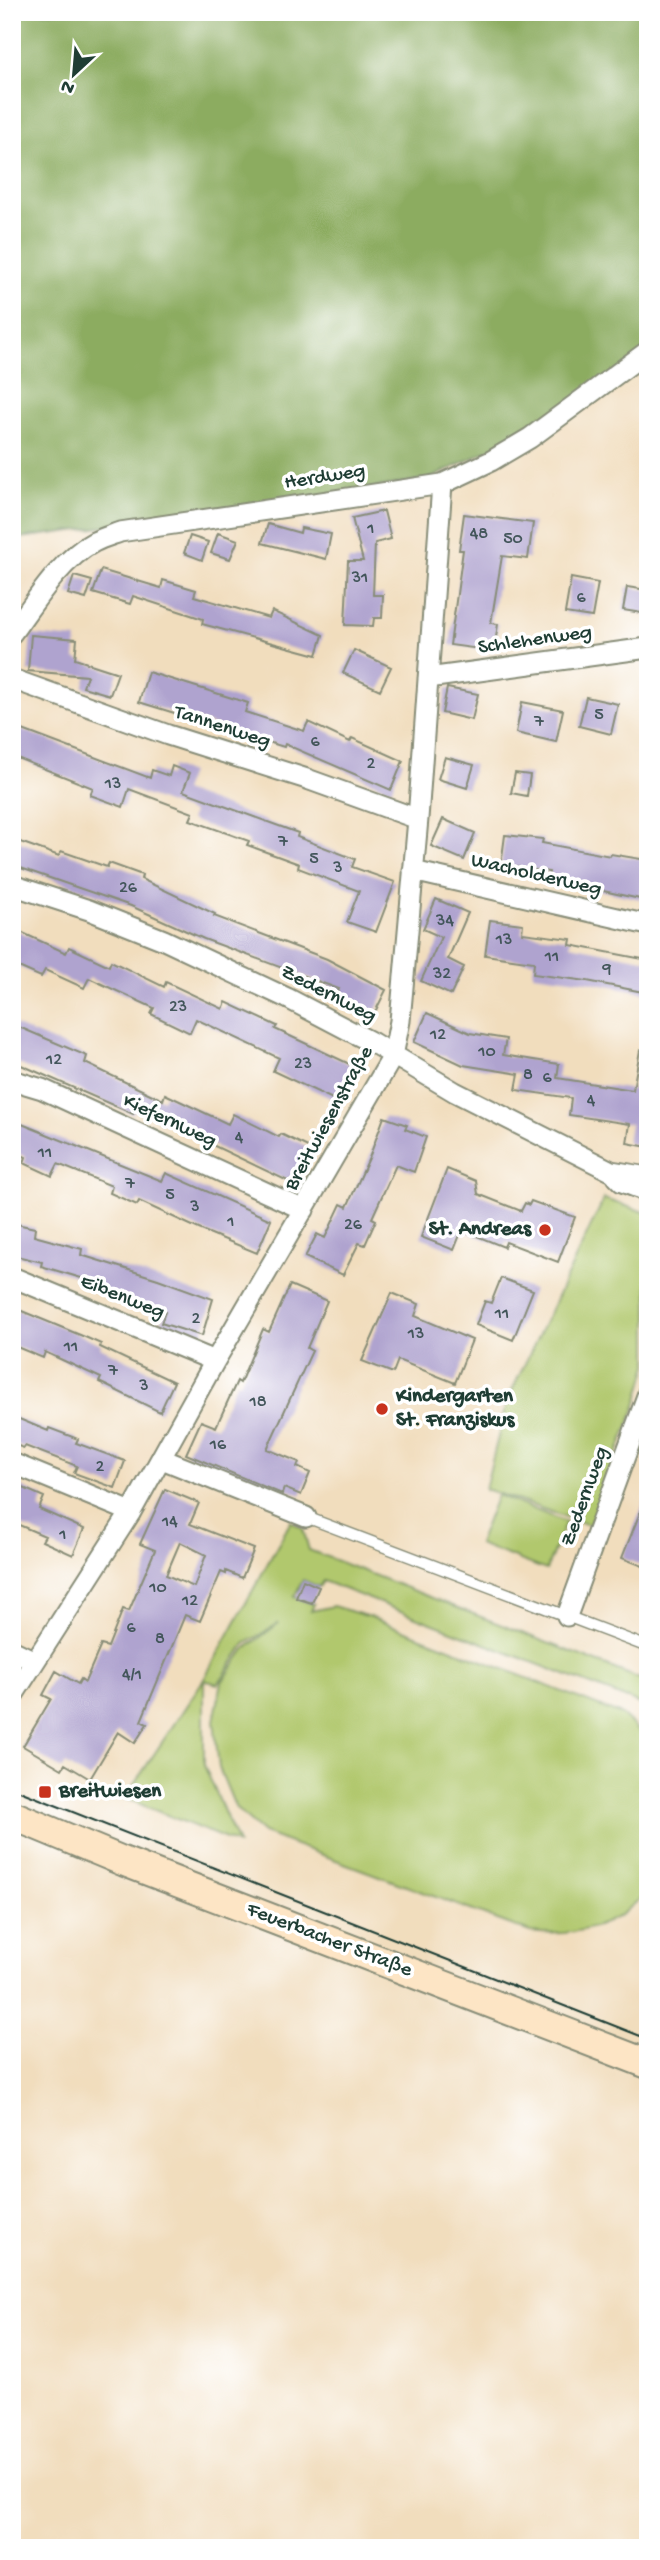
<svg xmlns="http://www.w3.org/2000/svg" width="660" height="2560" font-family="'Gochi Hand',sans-serif">
  <style>
    .green { fill: #b1c86d; stroke: #688250; stroke-width: 2 }
    .forest { fill: #8cac60; stroke: #56744a; stroke-width: 2 }
    .building { fill: #afa3cf; fill-rule: evenodd }
    .lines { fill: none; stroke-linecap: round; stroke-linejoin: round }
    .service-casing { stroke: #888d78; stroke-width: 13 }
    .minor-casing { stroke: #888d78; stroke-width: 23 }
    .secondary-casing { stroke: #888d78; stroke-width: 32 }
    .service { stroke: #fff; stroke-width: 10 }
    .minor { stroke: #fff; stroke-width: 19 }
    .secondary { stroke: #fde5c5; stroke-width: 28 }
    .tram { stroke: #1f3d34; stroke-width: 2 }
    .poi-dot { fill: #c8321e; stroke: #fff; stroke-width: 2.5 }
    .labels { text-anchor: middle; dominant-baseline: central; stroke-width: 7; stroke-linejoin: round; paint-order: stroke }
    .number-label { font-size: 18px; fill: #43565b }
    .street-label { font-size: 21px; fill: #1f3d34; stroke: #fff }
    .poi-label { font-size: 21px; font-weight: bold; fill: #1f3d34; stroke: #fff; text-anchor: start }
  </style>
  <rect width="100%" height="100%" fill="#fff"/>
  <filter id="ink" filterUnits="userSpaceOnUse"><feTurbulence type="fractalNoise" baseFrequency=".0143" numOctaves="2"/><feDisplacementMap in="SourceGraphic" scale="14" xChannelSelector="R" yChannelSelector="G"/><feConvolveMatrix kernelMatrix="1 2 1 2 8 2 1 2 1" color-interpolation-filters="sRGB"/></filter>
  <filter id="wash" filterUnits="userSpaceOnUse"><feTurbulence type="fractalNoise" baseFrequency=".00686" numOctaves="4" result="noise"/><feDisplacementMap in="SourceGraphic" scale="28" xChannelSelector="R" yChannelSelector="G"/><feGaussianBlur stdDeviation="1.57" result="paint"/><feColorMatrix in="noise" values="0 0 0 0 0 0 0 0 0 0 0 0 0 0 0 0 0 1.4 0 .05"/><feComposite in="paint" operator="in"/></filter>
  <g filter="url(#wash)">
    <rect width="100%" height="100%" fill="#f1ddbd"/>
    <!-- green -->
    <path class="green" d="M604,1199L648,1213V1365L636,1406L589,1525L485,1489L507,1401Z
      M497,1495L566,1522L546,1570L478,1544Z
      M291,1521L303,1529L309,1550L648,1682V1707L323,1581L319,1587L303,1580L294,1597L314,1604L311,1611L333,1606L370,1617L622,1715L648,1739V1892C638,1900 628,1911 617,1917C591,1932 559,1936 530,1932L263,1833L236,1809L219,1768L214,1721L222,1682L246,1648L279,1623L245,1644L218,1684L204,1680V1765L238,1844L125,1798L204,1679Z"/>
    <!-- forest -->
    <path class="forest" d="M12,12H648V351L529,430L432,478L297,501L12,539Z"/>
    <g id="blocks">
      <!-- building -->
      <path class="building" d="M384,511L391,539L375,543L373,595H383L382,618H374L373,626L345,625L348,561H363L352,518Z
        M464,514L533,523L528,559L502,556L491,623L498,624L494,651L450,645L463,550H459Z
        M268,524L300,533L301,528L331,534L326,559L262,543Z
        M218,533L238,540L230,559L211,553Z
        M190,536L208,542L202,560L184,553Z
        M101,570L161,588L163,580L196,590L194,596L269,618L272,611L323,635L317,655L202,624L203,619L133,596L130,604L93,593Z
        M74,576L92,581L86,599L68,594Z
        M571,578L598,583L592,617L565,613Z
        M627,587L648,590V614L623,610Z
        M31,635L77,639L75,659L118,673L110,695L83,687L87,676L28,671Z
        M354,650L391,667L380,690L343,673Z
        M148,672L248,703L245,712L304,731L308,722L350,742L352,738L403,761L391,790L285,744L284,747L139,702Z
        M447,688L478,694L472,720L442,713Z
        M586,697L618,704L611,734L579,726Z
        M522,702L563,710L556,742L516,733Z
        M12,726L150,778L152,770L169,776L172,766L190,773L183,791L298,833L297,837L355,859L352,867L395,882L376,932L347,922L359,891L298,868L299,864L247,845L249,841L190,820L193,813L129,789L123,807L90,795L93,788L12,756Z
        M445,757L474,765L467,788L438,779Z
        M515,773L530,775L527,796L511,793Z
        M443,819L475,833L464,860L431,846Z
        M505,835L543,839L542,843L610,856L611,854L647,860L640,899L548,879L549,872L501,865Z
        M12,839L59,856L61,851L107,867L109,863L142,875L141,879L215,914L214,916L327,959L386,990L373,1016L335,997L339,989L204,939L131,906L12,865Z
        M436,899L468,913L448,959L464,967L451,995L421,981L441,937L423,929Z
        M490,920L523,924L522,933L571,939L570,945L648,960V993L587,981L533,974L534,962L485,955Z
        M12,928L66,953L69,947L109,966L111,961L164,987L166,982L223,1009L226,1002L277,1026L275,1029L358,1068L341,1103L273,1071L279,1058L196,1019L190,1033L151,1014L154,1008L89,978L84,988L45,970L41,977L12,964Z
        M427,1013L470,1033L506,1039L503,1055L559,1064L557,1078L633,1090L640,1050L648,1051V1147L627,1143L630,1124L569,1115L571,1098L516,1090L519,1074L463,1065L414,1042Z
        M12,1024L87,1056L85,1063L163,1100L165,1094L228,1124L233,1114L279,1137L281,1134L312,1149L294,1184L135,1108L133,1114L12,1061Z
        M384,1117L407,1125L405,1129L426,1137L414,1172L396,1165L372,1218L376,1220L365,1245L359,1243L343,1275L305,1257L317,1234L325,1238L341,1204L347,1207L369,1158Z
        M12,1120L162,1181L166,1173L271,1220L257,1253L199,1229L139,1201L137,1205L110,1193L112,1186L58,1164L52,1176L24,1163L26,1157L12,1151Z
        M447,1169L476,1181L478,1194L521,1211L525,1203L529,1205L531,1201L575,1217L558,1262L506,1242L504,1247L462,1230L454,1250L421,1237Z
        M12,1223L35,1228L34,1236L82,1249L81,1255L158,1279L213,1299L202,1336L161,1323L165,1312L86,1287L88,1280L41,1266L42,1262L12,1255Z
        M501,1278L533,1290L513,1340L476,1325L485,1301L491,1303Z
        M290,1285L327,1301L307,1348L312,1351L267,1449L299,1462L297,1467L310,1473L301,1495L284,1488L282,1494L186,1454L201,1421L216,1427L237,1381L240,1383L263,1329L269,1332Z
        M392,1293L419,1304L415,1316L472,1340L455,1383L398,1360L393,1373L362,1361Z
        M12,1307L85,1337L101,1344L100,1347L174,1382L160,1412L99,1382L101,1378L45,1352L43,1358L12,1345Z
        M12,1416L48,1431L49,1428L78,1439L76,1443L125,1461L115,1488L74,1473L77,1466L25,1446L24,1448L12,1444Z
        M12,1483L44,1497L39,1509L84,1529L73,1555L42,1541L45,1536L12,1522Z
        M165,1489L199,1503L190,1524L254,1549L242,1578L226,1571V1574L221,1572L200,1621L185,1615L141,1721L147,1724L135,1743L118,1732L90,1779L65,1764L62,1769L23,1746L51,1699L43,1695L56,1671L78,1684L81,1679L85,1682L101,1645L108,1647L123,1609L129,1611L155,1550L140,1544ZM180,1542L206,1555L194,1587L166,1575Z
        M647,1495H648V1568L622,1558Z
        M303,1580L319,1587L312,1603L296,1598Z"/>
    </g>
  </g>
  <g filter="url(#ink)">
    <use href="#blocks" fill-opacity="0" stroke="#888d78" stroke-width="2"/>
    <g class="lines">
      <!-- service casing -->
      <g class="service-casing">
        <path id="service" d="M306,1517L648,1647"/>
      </g>
      <!-- minor casing -->
      <g class="minor-casing">
        <path id="minor" d="M12,633C34,603 61,559 94,542C102,538 112,535 120,532L442,484L491,461L530,438L648,351
          M428,678L648,648
          M12,679L168,735L307,779L418,819
          M413,871L648,925
          M12,885L89,910L164,940L287,998L373,1043L455,1092L611,1171L648,1177
          M12,1080L42,1089L304,1210
          M617,1177L622,1182L648,1192
          M12,1277L215,1361
          M162,1459L306,1517
          M12,1463L131,1512
          M567,1616L648,1393
          M12,1650L35,1661
          M12,1697L131,1512L215,1361L393,1056L400,1021L418,819L442,484"/>
      </g>
      <!-- secondary casing -->
      <g class="secondary-casing">
        <path id="secondary" d="M12,1815L125,1862L648,2064"/>
      </g>
      <!-- service -->
      <use href="#service" class="service"/>
      <!-- minor -->
      <use href="#minor" class="minor"/>
      <!-- secondary -->
      <use href="#secondary" class="secondary"/>
      <!-- tram -->
      <path class="tram" d="M12,1788L648,2039"/>
    </g>
  </g>
  <!-- markers -->
  <g class="poi-dot">
    <circle cx="545" cy="1230" r="7"/>
    <circle cx="382" cy="1409" r="7"/>
    <rect x="38" y="1785" width="14" height="14" rx="3.5"/>
  </g>
  <g class="labels">
    <!-- number labels -->
    <g class="number-label">
      <text x="371" y="529">1</text>
      <text x="479" y="534">48</text>
      <text x="513" y="539">50</text>
      <text x="360" y="578">31</text>
      <text x="581" y="598">6</text>
      <text x="599" y="715">5</text>
      <text x="539" y="722">7</text>
      <text x="315" y="742">6</text>
      <text x="371" y="764">2</text>
      <text x="113" y="784">13</text>
      <text x="283" y="842">7</text>
      <text x="314" y="859">5</text>
      <text x="338" y="868">3</text>
      <text x="128" y="888">26</text>
      <text x="445" y="921">34</text>
      <text x="504" y="940">13</text>
      <text x="552" y="957">11</text>
      <text x="607" y="969">9</text>
      <text x="442" y="974">32</text>
      <text x="178" y="1007">23</text>
      <text x="438" y="1035">12</text>
      <text x="487" y="1052">10</text>
      <text x="54" y="1060">12</text>
      <text x="303" y="1064">23</text>
      <text x="528" y="1075">8</text>
      <text x="547" y="1078">6</text>
      <text x="591" y="1101">4</text>
      <text x="239" y="1138">4</text>
      <text x="45" y="1153">11</text>
      <text x="130" y="1184">7</text>
      <text x="170" y="1195">5</text>
      <text x="195" y="1207">3</text>
      <text x="231" y="1222">1</text>
      <text x="353" y="1225">26</text>
      <text x="502" y="1314">11</text>
      <text x="196" y="1319">2</text>
      <text x="416" y="1334">13</text>
      <text x="71" y="1347">11</text>
      <text x="113" y="1371">7</text>
      <text x="144" y="1386">3</text>
      <text x="258" y="1402">18</text>
      <text x="218" y="1445">16</text>
      <text x="100" y="1467">2</text>
      <text x="170" y="1522">14</text>
      <text x="63" y="1535">1</text>
      <text x="158" y="1588">10</text>
      <text x="190" y="1601">12</text>
      <text x="131" y="1628">6</text>
      <text x="160" y="1639">8</text>
      <text x="132" y="1675">4/1</text>
    </g>
    <!-- street labels -->
    <g class="street-label">
      <text transform="translate(325 478) rotate(-9)">Herdweg</text>
      <text transform="translate(535 641) rotate(-8)">Schlehenweg</text>
      <text transform="translate(222 728) rotate(18)">Tannenweg</text>
      <text transform="translate(536 876) rotate(13)">Wacholderweg</text>
      <text transform="translate(328 995) rotate(27)">Zedernweg</text>
      <text transform="translate(330 1119) rotate(-61)">Breitwiesenstraße</text>
      <text transform="translate(169 1122) rotate(25)">Kiefernweg</text>
      <text transform="translate(122 1298) rotate(22)">Eibenweg</text>
      <text transform="translate(586 1497) rotate(-70)">Zedernweg</text>
      <text transform="translate(329 1941) rotate(21)">Feuerbacher Straße</text>
    </g>
    <!-- poi labels -->
    <g class="poi-label">
      <text x="531" y="1230" text-anchor="end">St. Andreas</text>
      <text x="396" y="1397">Kindergarten<tspan x="396" dy="24">St. Franziskus</tspan></text>
      <text x="59" y="1792">Breitwiesen</text>
    </g>
  </g>
  <!-- margin -->
  <rect width="660" height="2560" fill="none" stroke="#fff" stroke-width="42"/>
  <!-- north arrow -->
  <g transform="translate(74 74) rotate(206)" stroke="#ffffff" stroke-width="5" paint-order="stroke">
  <path d="M0-5L12 26L0 18L-12 26Z" fill="#1f3d34"/>
  <text y="-10" font-size="19" font-weight="bold" text-anchor="middle" fill="#1f3d34">N</text>
  </g>
</svg>
